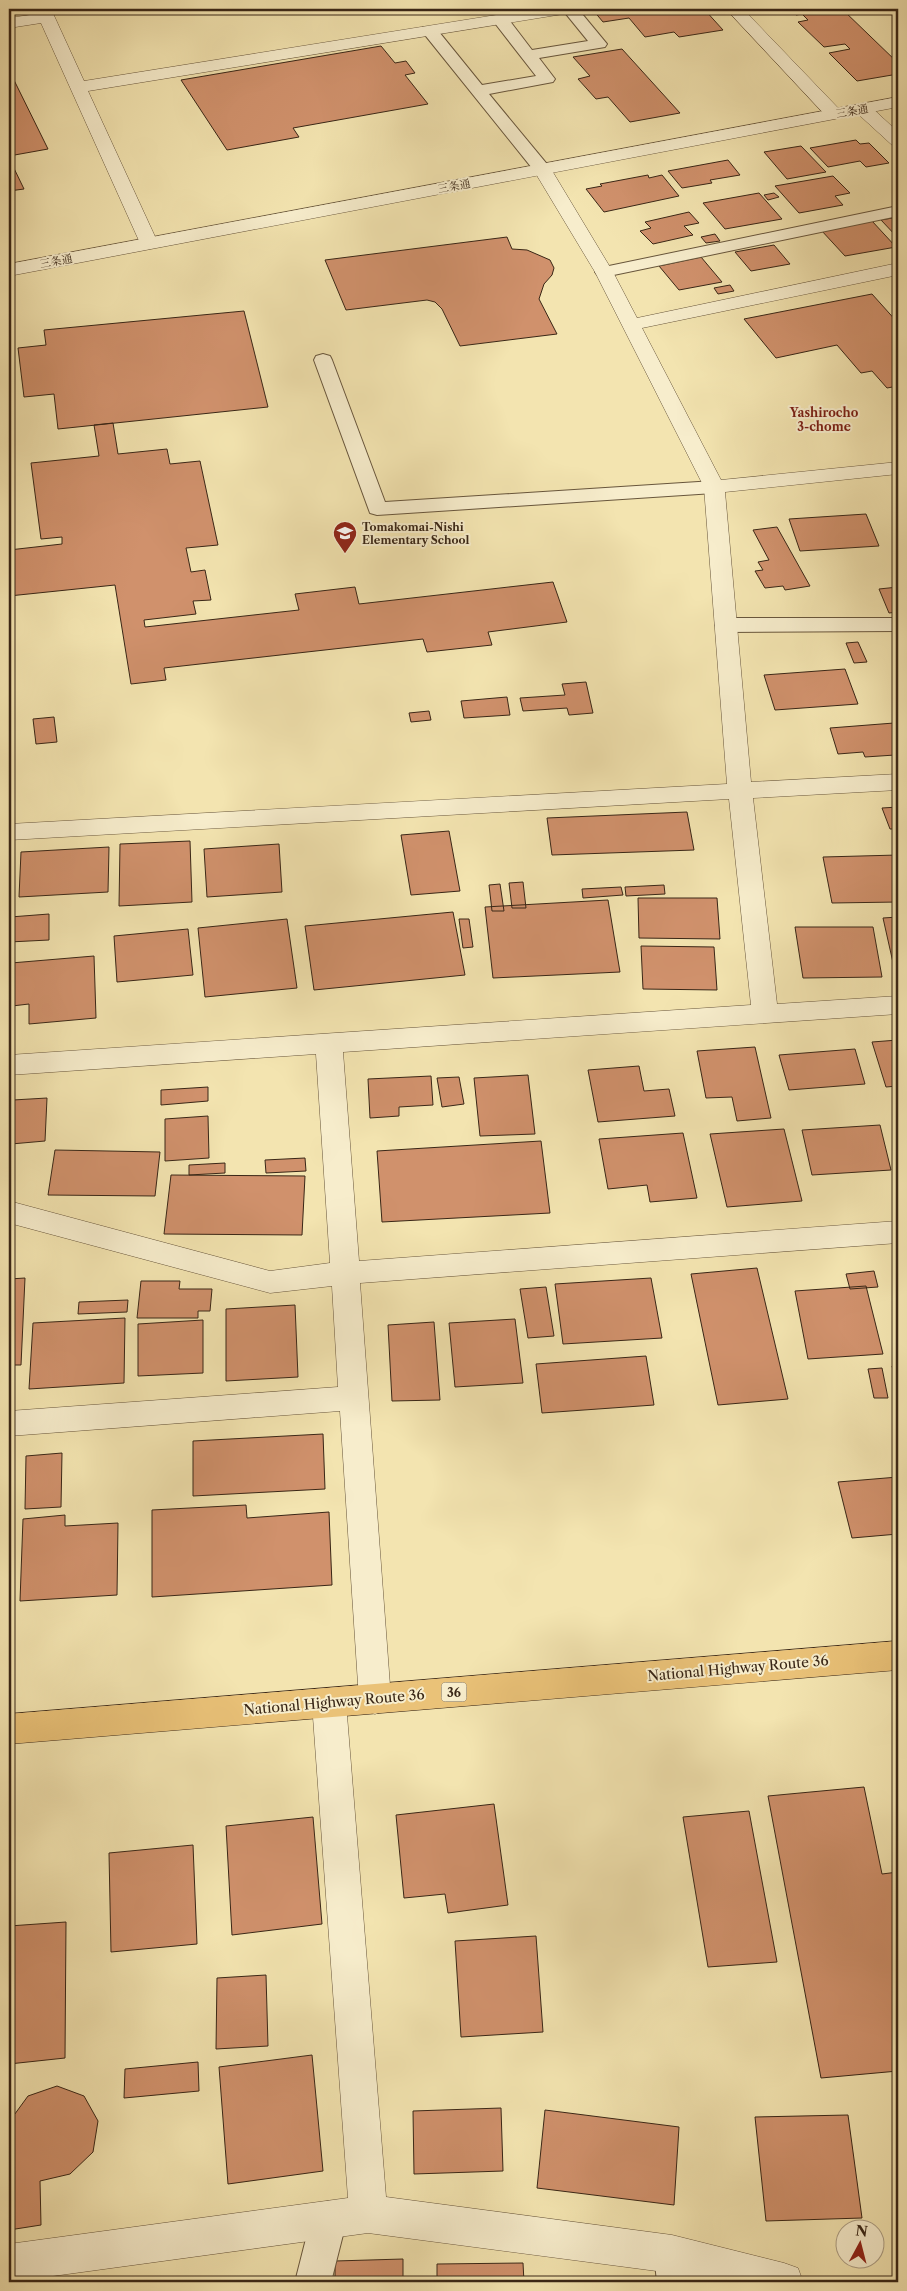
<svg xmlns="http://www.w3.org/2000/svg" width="907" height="2291" font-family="'Libre Caslon Text','Noto Serif JP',serif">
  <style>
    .building { fill: #d0916c; stroke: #392616 }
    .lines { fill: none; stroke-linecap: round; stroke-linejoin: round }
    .service-casing { stroke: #68563c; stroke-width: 2 }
    .minor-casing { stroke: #68563c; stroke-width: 1 }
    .tertiary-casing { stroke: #68563c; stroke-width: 1 }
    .trunk-casing { stroke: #392616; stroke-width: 1 }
    .service { fill: #f7edcc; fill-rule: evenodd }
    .minor { fill: #f7edcc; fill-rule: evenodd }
    .tertiary { fill: #f7edcc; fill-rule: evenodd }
    .trunk { fill: #eac278; fill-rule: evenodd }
    .labels { text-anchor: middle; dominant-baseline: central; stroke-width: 4; stroke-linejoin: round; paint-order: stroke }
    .far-street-label { font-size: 11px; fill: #392616; stroke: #f7edcc }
    .far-poi-label { font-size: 11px; font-weight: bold; fill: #392616; stroke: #f7edcc; text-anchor: start }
    .far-neighbourhood-label { font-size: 12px; font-weight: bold; fill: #7a1f14; stroke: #f7edcc }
    .shield { fill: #f7edcc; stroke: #72624d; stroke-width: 1 }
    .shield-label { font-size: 12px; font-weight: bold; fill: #392616 }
    .street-label { font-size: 14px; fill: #392616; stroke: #f7edcc }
  </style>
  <rect width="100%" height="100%" fill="#f3e4b0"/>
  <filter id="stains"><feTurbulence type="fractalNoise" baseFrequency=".004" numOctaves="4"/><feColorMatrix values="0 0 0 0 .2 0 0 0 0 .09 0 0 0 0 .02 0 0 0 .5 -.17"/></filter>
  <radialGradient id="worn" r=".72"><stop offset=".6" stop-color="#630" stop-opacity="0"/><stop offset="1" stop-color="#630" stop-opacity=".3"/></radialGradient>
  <!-- building -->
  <path class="building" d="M600,9H631L633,11L647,9H704L723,30L679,37L674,32L645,37L629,18L603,22L593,10Z
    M790,9H842L898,63V74L857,81L829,53L850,49L845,44L824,47L798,22L808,20L802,14L796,15Z
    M381,46L395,63L406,61L415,73L405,75L428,104L293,128L299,137L227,150L181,80Z
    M622,49L680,113L630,122L608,97L596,99L578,79L590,76L573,57Z
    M9,70L48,149L9,156Z
    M856,140L860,144L869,143L889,163L866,167L860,161L828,167L810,148Z
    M801,146L826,172L787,179L764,152Z
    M9,158L24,189L9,191Z
    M728,160L740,175L710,180L712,183L682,188L668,171Z
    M648,175L649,178L662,175L679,196L604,212L586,189L602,186L600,184Z
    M833,176L850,193L835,196L843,205L799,213L775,186Z
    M759,193L782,219L725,229L703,203Z
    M774,193L779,197L768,200L764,195Z
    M689,212L699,223L684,226L693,235L653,244L640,231L651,228L645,222Z
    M898,217V238L881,220Z
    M872,221L896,247L845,256L821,230Z
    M715,234L720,241L706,243L701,237Z
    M507,237L512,249L527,250L550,260L554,268L552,275L544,284L539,299L557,334L460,346L442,309L435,302L427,300L346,310L325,260Z
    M774,245L790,264L751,271L735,252Z
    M701,257L722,282L679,290L659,266Z
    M730,285L734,291L718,294L714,288Z
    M872,294L898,323V386L887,388L872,371L861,373L837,345L776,358L744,319Z
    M244,311L268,407L58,429L54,394L24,397L18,348L46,345L44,330Z
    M113,423L118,454L167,449L170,464L200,461L218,545L186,548L191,572L205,570L211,600L193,601L196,614L144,620L145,627L299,610L295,594L355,587L359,604L553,582L567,622L488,632L492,645L427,652L423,639L164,668L166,680L131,684L115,585L9,596V550L62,544V537L41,539L31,463L99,456L94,425Z
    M866,514L879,546L800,551L789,519Z
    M777,527L810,586L785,590L783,586L765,588L755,571L763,570L758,562L769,560L753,530Z
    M898,587V612L889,613L879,589Z
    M858,642L867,662L854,663L846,643Z
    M845,669L858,704L775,710L764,675Z
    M586,682L593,713L569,715L567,708L523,711L520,698L565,695L562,684Z
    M507,697L510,715L464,718L461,701Z
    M429,711L431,720L411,722L409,713Z
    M54,717L57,742L36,744L33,719Z
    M894,723L898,733V749L894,750L895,755L865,757L863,752L838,754L830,728Z
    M898,807V829H890L882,808Z
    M687,812L694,850L552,855L547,818Z
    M449,831L460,891L411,895L401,835Z
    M190,841L192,902L119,906L120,844Z
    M279,844L282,892L207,897L204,849Z
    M109,847L108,892L19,897L21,852Z
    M898,855V902L832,903L823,857Z
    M523,882L526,908H512L509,883Z
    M500,884L504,911H492L489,885Z
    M664,885L665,894L626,896L625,887Z
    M621,887L623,895L583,898L582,889Z
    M638,898H717L720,939L639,938Z
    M608,900L620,972L493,978L485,907Z
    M453,912L465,975L314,990L305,926Z
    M49,914V940L9,942L10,917Z
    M898,917V976H896L883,918Z
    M287,919L297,988L205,997L198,928Z
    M459,919H469L473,947L463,948Z
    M795,927H873L882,977L803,978Z
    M188,929L193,975L117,982L114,936Z
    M641,946L714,947L717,990L643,989Z
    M94,956L96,1018L29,1024V1004L12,1006L11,963Z
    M898,1040V1086L886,1087L872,1042Z
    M755,1047L771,1118L737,1121L732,1097L706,1098L697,1051Z
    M855,1049L865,1084L789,1090L779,1055Z
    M639,1066L644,1091L669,1089L675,1116L598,1122L588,1070Z
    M528,1075L535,1134L480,1136L474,1078Z
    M431,1076L433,1105L399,1107V1116L370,1118L368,1079Z
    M459,1077L464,1104L442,1107L437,1078Z
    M208,1087V1101L161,1105V1090Z
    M47,1098L45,1141L11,1144L13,1100Z
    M208,1116L209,1158L165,1161V1119Z
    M880,1125L891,1170L812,1175L802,1130Z
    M784,1129L802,1201L727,1207L710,1134Z
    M683,1133L697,1198L650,1202L647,1185L608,1189L599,1139Z
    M541,1141L550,1213L382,1222L377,1151Z
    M55,1150L160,1152L155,1196L48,1195Z
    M305,1158L306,1171L266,1173L265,1160Z
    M225,1163V1173L189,1175V1165Z
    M171,1175L305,1176L302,1235L164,1234Z
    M757,1268L788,1399L718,1405L691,1274Z
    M874,1271L878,1287L850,1289L846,1274Z
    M25,1278L21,1365H9V1279Z
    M651,1278L662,1338L563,1344L555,1284Z
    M141,1281H180L179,1289H212L210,1311H198V1318H137Z
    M866,1286L883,1354L808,1359L795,1291Z
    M546,1287L554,1336L528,1338L520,1289Z
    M128,1300L127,1312L78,1314L79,1302Z
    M295,1305L298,1377L226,1381V1309Z
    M125,1318L124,1383L29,1389L33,1323Z
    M515,1319L523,1383L455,1387L449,1323Z
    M203,1320V1373L138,1376V1324Z
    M434,1322L440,1400L392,1401L388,1325Z
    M646,1356L654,1405L542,1413L536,1364Z
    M898,1365V1388L892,1366Z
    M882,1368L888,1398H874L868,1369Z
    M323,1434L325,1489L193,1496V1441Z
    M62,1453L61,1507L25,1509L26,1456Z
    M898,1477V1534L852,1538L838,1482Z
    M246,1505L247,1518L329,1512L332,1585L152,1597V1510Z
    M65,1515V1526L118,1523L117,1595L20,1601L23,1519Z
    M864,1787L882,1874L898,1872V2071L821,2078L768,1796Z
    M494,1804L508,1905L448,1913L445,1894L404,1898L396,1815Z
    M749,1811L777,1962L708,1967L683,1817Z
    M313,1817L322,1924L232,1935L226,1826Z
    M193,1845L197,1944L111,1952L109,1853Z
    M66,1922L65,2058L9,2064V1926Z
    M536,1936L543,2032L461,2037L455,1941Z
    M266,1975L268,2046L216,2049L217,1978Z
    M312,2055L323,2171L228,2184L219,2067Z
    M198,2062L199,2091L124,2098L125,2069Z
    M57,2086L84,2096L98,2121L93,2152L70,2174L40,2181L41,2225L9,2230V2122L28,2096Z
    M501,2108L503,2171L414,2174L413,2111Z
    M545,2110L679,2127L674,2205L537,2188Z
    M848,2115L862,2218L766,2221L755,2117Z
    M403,2259V2282H335V2261Z
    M523,2263L524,2282H437V2264Z"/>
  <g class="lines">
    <!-- service casing -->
    <g class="service-casing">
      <path id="service" d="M562,9H578L607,44L605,47L539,58L555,79L553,82L489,94L551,169L548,173H536L421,30L423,27H435L482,85L536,76L494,22L492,19L494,16H506L532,50L588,41Z
        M898,206V216L604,277L598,276L595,272L598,268L604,267Z
        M323,354L330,356L332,360L385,502L714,481L721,483L724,487L721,491L714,493L377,515L370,513L314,360L316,356Z
        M726,618H898V631L726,632L718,630L715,625L718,620Z
        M329,2201L342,2206L347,2219L331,2282H295L311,2219L316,2206Z
        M672,2236L685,2241L690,2254L693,2282H657L654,2254L659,2241Z"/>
    </g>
    <!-- minor casing -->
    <g class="minor-casing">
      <path id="minor" d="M35,9H51L84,81L534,9H571L569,12L563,14L88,91L158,243L156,247L149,249L142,247L140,243L41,23L9,28V18L37,14Z
        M726,9H743L840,110L843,114L840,118H828Z
        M863,104L869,105L898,132V146L892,145L857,113L854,109L857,105Z
        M542,164L548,165L551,169L613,272L637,318L898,263V275L642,328L721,480L898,462V474L725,492L751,782L898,774V790L753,798L777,1004L898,996V1014L343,1052L359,1261L898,1221V1243L360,1283L391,1699L387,1710L375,1714L363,1710L359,1699L340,1411L9,1436V1411L338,1387L332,1286L270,1293L9,1223V1201L270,1271L330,1263L316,1054L9,1075V1055L751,1005L729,799L9,840V824L727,784L704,487L595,272L533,169L536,165Z
        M329,1688L341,1692L346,1703L386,2197L672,2235L784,2263L798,2268L803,2282H708L672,2273L368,2233L9,2282V2244L348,2198L312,1703L317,1692Z"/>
    </g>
    <!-- tertiary casing -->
    <g class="tertiary-casing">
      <path id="tertiary" d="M898,97V107L9,276V264Z"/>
    </g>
    <!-- trunk casing -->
    <g class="trunk-casing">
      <path id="trunk" d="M898,1641V1670L9,1744V1714Z"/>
    </g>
    <!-- service -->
    <use href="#service" class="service"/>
    <!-- minor -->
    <use href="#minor" class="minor"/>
    <!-- tertiary -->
    <use href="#tertiary" class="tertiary"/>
    <!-- trunk -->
    <use href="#trunk" class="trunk"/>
  </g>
  <!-- icons -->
  <defs>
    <g id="school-pin" transform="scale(1.25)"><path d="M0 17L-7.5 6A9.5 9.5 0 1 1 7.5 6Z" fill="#8f2418" stroke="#f7edcc"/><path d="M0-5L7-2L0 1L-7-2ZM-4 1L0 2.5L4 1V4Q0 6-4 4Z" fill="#fff"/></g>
  </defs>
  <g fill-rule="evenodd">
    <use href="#school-pin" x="345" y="533"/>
  </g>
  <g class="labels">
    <!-- far-street labels -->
    <g class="far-street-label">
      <text transform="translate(852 111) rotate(-10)">三条通</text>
      <text transform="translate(454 186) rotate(-11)">三条通</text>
      <text transform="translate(56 261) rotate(-11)">三条通</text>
    </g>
    <!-- far-poi labels -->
    <g class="far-poi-label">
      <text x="362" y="527">Tomakomai-Nishi<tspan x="362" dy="13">Elementary School</tspan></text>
    </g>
    <!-- far-neighbourhood labels -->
    <g class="far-neighbourhood-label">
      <text x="824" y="412">Yashirocho<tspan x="824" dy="14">3-chome</tspan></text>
    </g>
    <!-- shield labels -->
    <rect class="shield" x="441.5" y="1682.5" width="25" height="19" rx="4"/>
    <g class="shield-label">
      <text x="454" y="1692">36</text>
    </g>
    <!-- street labels -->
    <g class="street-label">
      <text transform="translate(738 1668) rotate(-5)">National Highway Route 36</text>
      <text transform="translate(334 1702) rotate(-5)">National Highway Route 36</text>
    </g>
  </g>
  <!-- margin -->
  <rect width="907" height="2291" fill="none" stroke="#f3e4b0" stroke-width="30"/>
  <rect x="10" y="10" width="887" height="2271" fill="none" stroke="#392616" stroke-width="2.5"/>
  <rect x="15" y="15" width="877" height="2261" fill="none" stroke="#392616"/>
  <!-- north arrow -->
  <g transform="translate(860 2244) rotate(7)"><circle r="24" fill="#f7edcc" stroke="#ab9d83"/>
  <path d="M0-4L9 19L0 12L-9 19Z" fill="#8f2418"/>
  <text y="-8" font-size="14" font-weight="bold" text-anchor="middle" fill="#392616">N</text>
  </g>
  <rect width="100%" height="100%" filter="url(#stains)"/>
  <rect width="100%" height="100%" fill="url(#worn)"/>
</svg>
